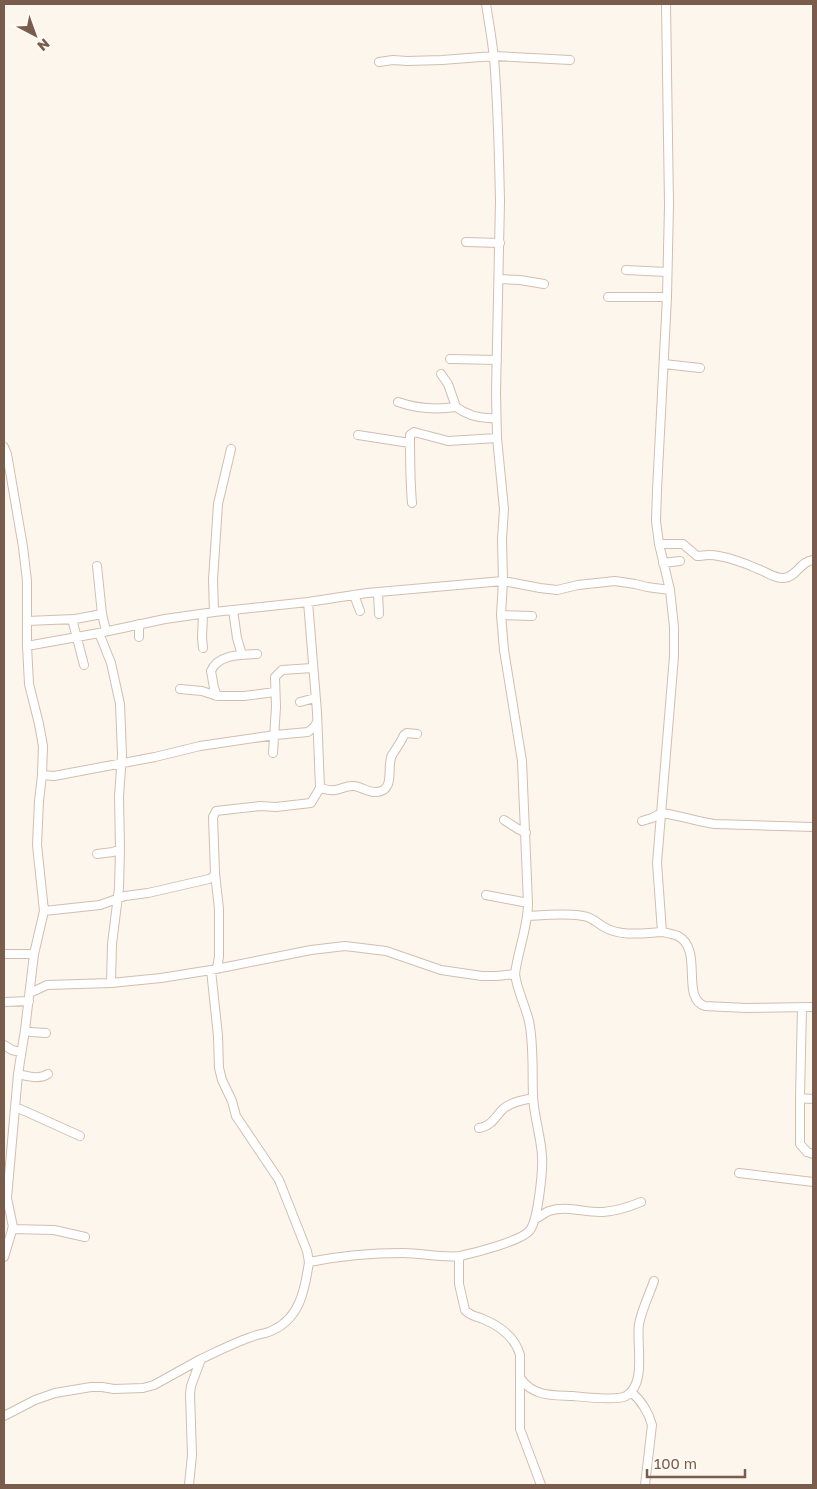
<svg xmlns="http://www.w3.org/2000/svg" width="817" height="1489" font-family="'Golos Text',sans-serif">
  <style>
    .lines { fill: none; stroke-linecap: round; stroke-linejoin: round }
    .street-casing { stroke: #d1beb0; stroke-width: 10 }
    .street { stroke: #fff; stroke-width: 8 }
  </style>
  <rect width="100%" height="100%" fill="#fdf6ec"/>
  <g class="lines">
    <!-- street casing -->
    <g class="street-casing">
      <path id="street" d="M666,4L669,205L667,297L657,490L656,521L659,544L670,590L674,627V656L657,863L662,932C667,933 673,934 678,936C704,950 680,998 705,1006L746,1008L813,1007
        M379,62L393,60L407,61L442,60L494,56L570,60
        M466,242L500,243
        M626,270L667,272
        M499,279L520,280L544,284
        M608,297H667
        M450,359L497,360
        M664,364L700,368
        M398,402C418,409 435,410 456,407L448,384L441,374
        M456,407C468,416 481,419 496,418
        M358,435L410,443
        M4,447L7,454L23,547L27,581V646L29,684L39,724L43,746L42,775L39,801L37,845L44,911L34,954L25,1030L18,1074L7,1198L13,1227L4,1257
        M412,503C410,480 410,458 410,435L414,432L448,441L497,438
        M659,544H683L697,556C701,556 705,555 709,555C723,555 745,563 758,569C767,572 775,579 784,578C798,576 799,562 813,560
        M663,563L680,561
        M97,566L102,614L106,631
        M378,592L379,614
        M354,595L360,611
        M308,602L317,712L320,788
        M233,610L237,638L242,655
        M214,612L213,580L218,504L231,449
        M203,615L202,638L203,648
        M501,615L532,616
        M72,619L84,665
        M27,621L75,619L102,614
        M139,624V637
        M99,633L111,663L120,704L122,755L119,796L120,849L119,888L112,944L111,983
        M27,646L99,633L165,619L214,612L308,602L367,593L503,581L540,588L557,590L578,585L615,581L635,584L647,587L670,590
        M180,689L202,691L217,696H244L275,692
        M217,696L214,688L211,671C218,654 241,655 257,654
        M300,702L315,698
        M273,753L276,707L275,677L282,670L312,668
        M42,775L54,776L155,757L200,746L275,735L308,732L314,727L317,722
        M504,820L518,829L526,833
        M642,821L652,818L661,813C680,815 697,822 715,824L813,827
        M97,854L113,852L120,849
        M215,873L219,909V957L217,968
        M486,895L528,903
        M44,911L100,905L125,896L148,893L209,879L213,877L215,873L213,817L216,811L260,806L276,807L311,803L320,788C324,789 330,791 335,790C342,789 347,785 354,786C362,787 369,793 377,792C396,790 386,767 392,755C396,749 401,742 404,735L407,733L417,734
        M528,916C546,915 565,913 583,916C592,917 597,923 604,927C621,937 643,933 662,932
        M4,954H34
        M211,970L218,1036L219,1068L222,1080L232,1101L236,1116L279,1180L307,1251L309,1262
        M30,993L47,985L111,983L161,978L211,970L311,950L345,946L386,951L441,970L482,976H497L515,974C518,950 528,927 528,903L522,761L504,650L501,615L503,581L502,539L504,509L497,438L496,393L500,201C499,153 498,105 494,58C492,40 489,22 486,4
        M4,1002L29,1001
        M802,1007L800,1098L813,1099
        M25,1030L31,1032L46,1033
        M4,1045L12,1050L21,1052
        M18,1074C28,1076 39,1080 48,1074
        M800,1098V1144L807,1152L813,1154
        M15,1107L27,1112L80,1136
        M479,1128C492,1126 495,1117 503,1109C511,1102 523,1100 533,1098
        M739,1173L813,1182
        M535,1219C540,1217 544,1213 549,1211C568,1205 584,1213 603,1212C616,1211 629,1207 641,1202
        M12,1229L54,1230L85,1237
        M459,1256V1284L465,1310C470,1316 476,1316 483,1319C500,1326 515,1337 520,1355V1429L541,1485
        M521,1379C534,1397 553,1395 573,1396C584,1397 618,1401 626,1396C647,1384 636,1344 639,1324C642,1309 649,1295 654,1281
        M631,1392C641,1400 649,1413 652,1425L645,1485
        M4,1416L35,1400L55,1393L91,1387H102L114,1389L143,1388L154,1385L201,1359
        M189,1485L192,1455L190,1394L191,1386L201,1359C218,1351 234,1343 251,1337C258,1334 266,1334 273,1330C300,1318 305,1289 309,1262C339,1256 372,1253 403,1253C422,1253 441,1258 460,1256C474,1253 522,1241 530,1230C538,1220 543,1170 542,1156C541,1137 534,1117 533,1096C532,1071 534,1046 529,1021C525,1005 517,990 515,974"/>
    </g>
    <!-- street -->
    <use href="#street" class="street"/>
  </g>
  <!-- border -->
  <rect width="817" height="1489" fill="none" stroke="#7a5c4d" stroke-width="10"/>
  <!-- north arrow -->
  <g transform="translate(35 35) rotate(139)" stroke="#fffaf3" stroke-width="4" paint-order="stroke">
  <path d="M0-4L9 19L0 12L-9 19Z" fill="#7a5c4d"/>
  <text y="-8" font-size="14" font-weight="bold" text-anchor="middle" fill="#7a5c4d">N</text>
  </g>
  <!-- scale -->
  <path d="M647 1469v8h98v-8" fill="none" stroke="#7a5c4d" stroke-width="2.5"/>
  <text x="654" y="1469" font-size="15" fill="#7a5c4d" stroke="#fffaf3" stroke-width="4" paint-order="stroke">100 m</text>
</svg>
